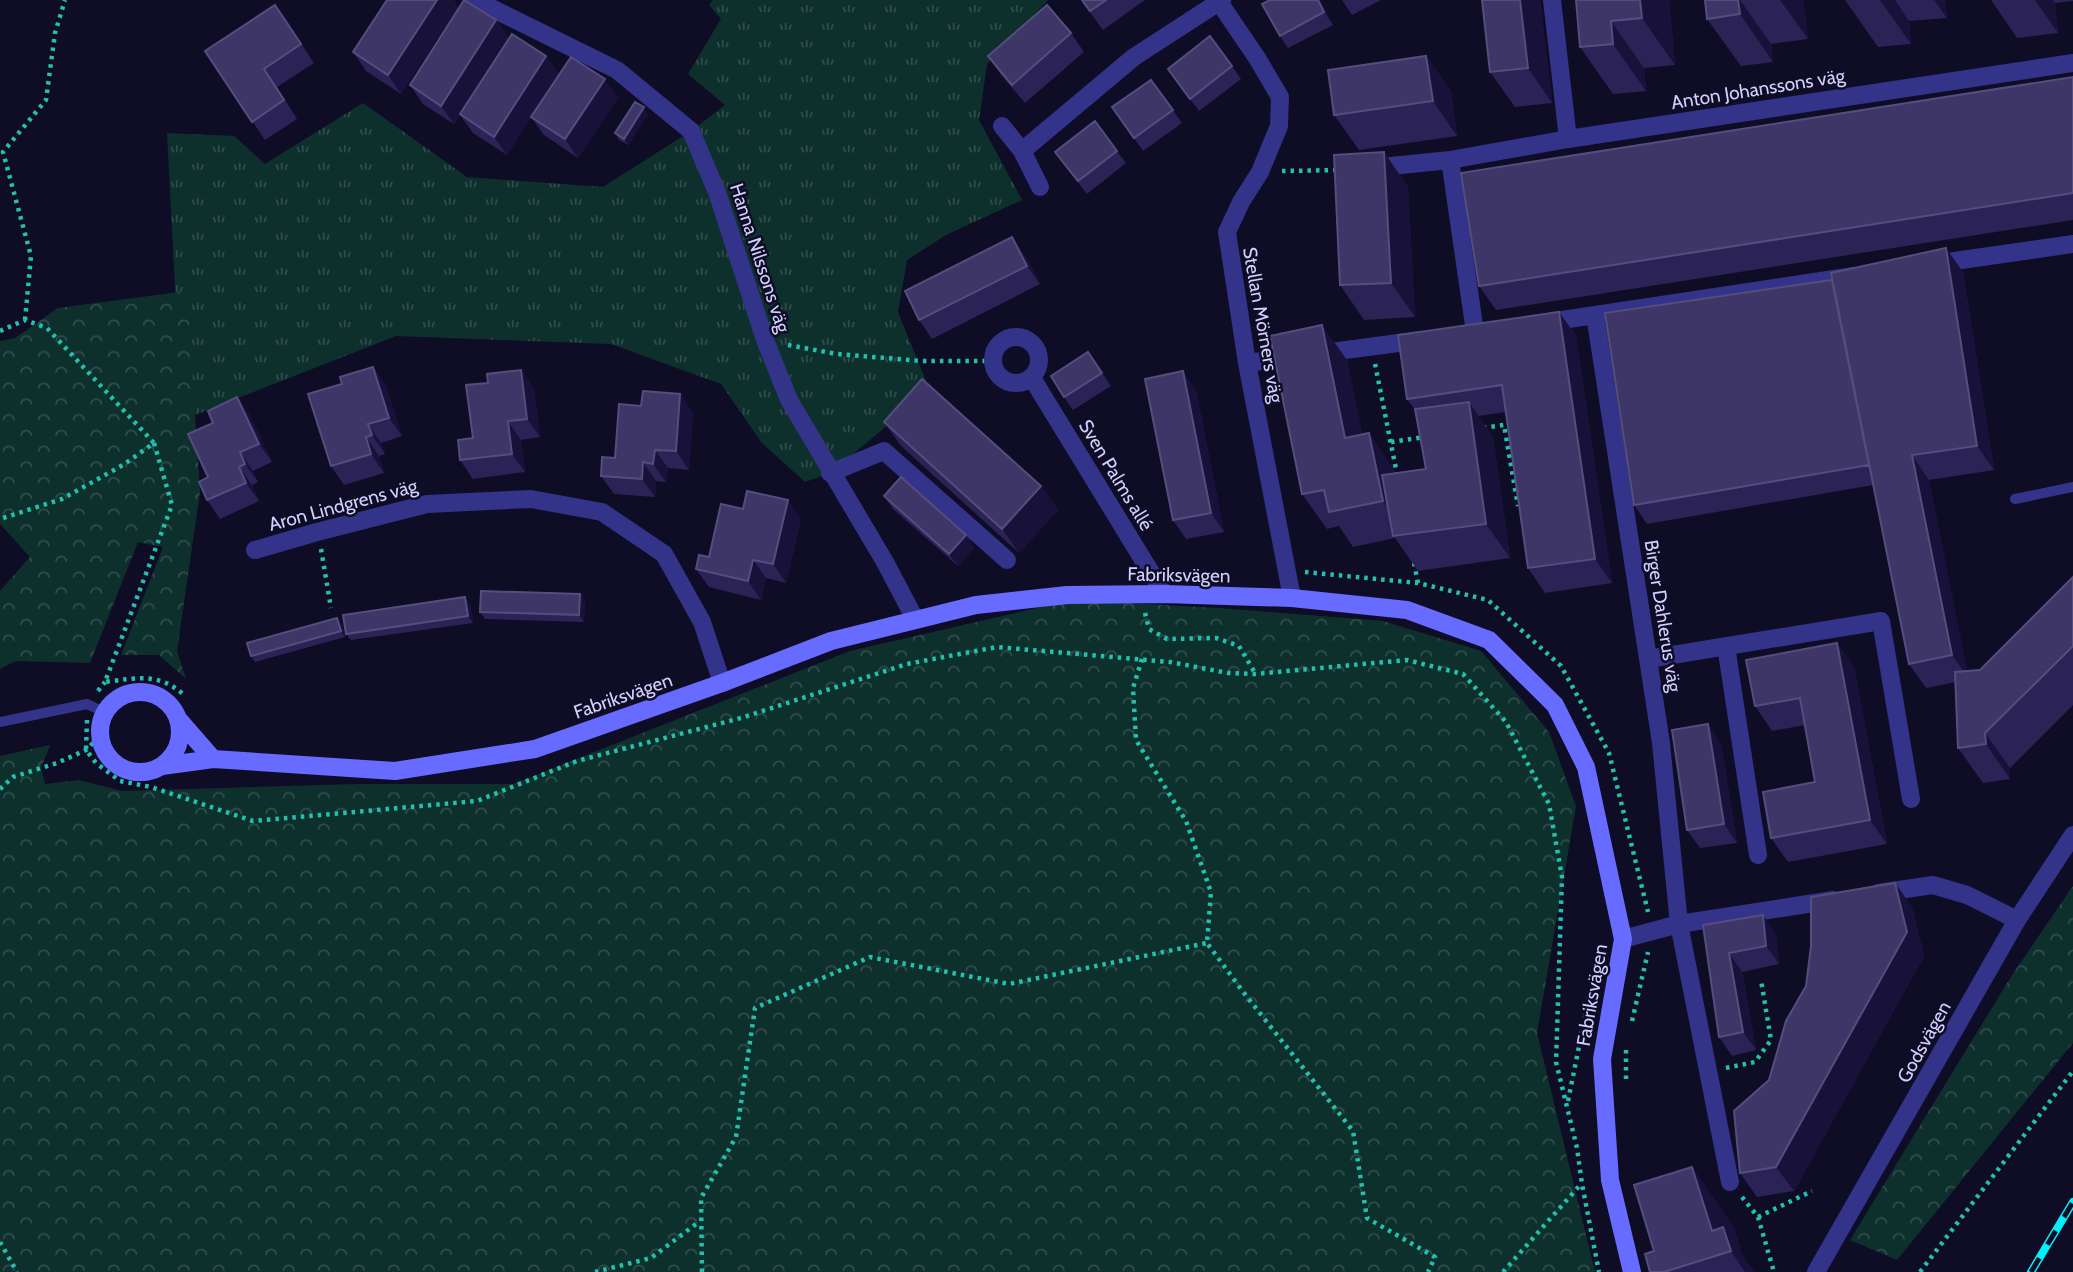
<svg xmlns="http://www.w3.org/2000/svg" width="2073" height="1272" font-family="Cabin,sans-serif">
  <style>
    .grass { fill: url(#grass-tufts) }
    .forest { fill: url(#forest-crowns) }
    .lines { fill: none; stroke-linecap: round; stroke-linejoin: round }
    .path { stroke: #22c1af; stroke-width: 4.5; stroke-dasharray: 3.5 5; stroke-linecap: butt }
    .lane { stroke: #323389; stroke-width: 10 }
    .street { stroke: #323389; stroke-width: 18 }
    .secondary { stroke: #676bff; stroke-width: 18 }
    .rail-casing { stroke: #00effb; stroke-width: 8 }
    .rail { stroke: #0f0c25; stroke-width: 5; stroke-dasharray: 16; stroke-linecap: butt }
    .wall { fill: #2b2355 }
    .shaded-wall { fill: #18123a }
    .building { fill: #3d3667; stroke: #544e7f; stroke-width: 2 }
    .labels { text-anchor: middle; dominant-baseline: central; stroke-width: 5; stroke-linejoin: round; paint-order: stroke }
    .street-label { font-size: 19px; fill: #d3d0ff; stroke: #0f0c25 }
  </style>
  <defs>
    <pattern id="grass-tufts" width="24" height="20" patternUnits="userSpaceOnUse" patternTransform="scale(1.75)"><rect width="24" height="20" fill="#0e302d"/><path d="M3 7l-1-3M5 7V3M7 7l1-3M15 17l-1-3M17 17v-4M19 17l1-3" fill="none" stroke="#304d4c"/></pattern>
    <pattern id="forest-crowns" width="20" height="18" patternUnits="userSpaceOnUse" patternTransform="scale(1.75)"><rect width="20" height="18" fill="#0e302d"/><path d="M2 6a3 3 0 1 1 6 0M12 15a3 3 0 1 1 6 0" fill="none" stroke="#304d4c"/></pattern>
  </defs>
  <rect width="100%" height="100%" fill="#0f0c25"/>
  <!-- grass -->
  <path class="grass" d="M713,0H1048L987,64L979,120L1022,200L946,235L907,260L898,312L928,386L882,430L830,473L805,482L762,443L721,384L611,344L396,336L182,420L167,133L234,136L265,164L363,103L467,177L603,187L691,131L725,105L688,74L721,19L709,5Z"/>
  <!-- forest -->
  <path class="forest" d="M187,291L200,492L177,651L186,679L159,655H121L163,547L138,542L90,663L16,661L0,669V591L30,557L0,524V341L15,338L58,308Z
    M1072,600L1218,608L1383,621L1481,651L1549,732L1576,806L1537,1033L1595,1272H0V756L50,745L41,768L45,784L79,780L122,791L358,784H513L850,651Z
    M2073,886V1043L1897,1260L1850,1240L2012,975Z"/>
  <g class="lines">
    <!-- path -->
    <path class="path" d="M1282,171L1339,170
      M25,320L31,256L3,152L46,100L55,33L65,0
      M0,331L25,320L47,328L154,443L123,465L62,499L0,519
      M788,345L837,354L922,361H992
      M1375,364L1398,479
      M1483,428L1504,425L1518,506
      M1391,442L1425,437
      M154,443L172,505L105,682C136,678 159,672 184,695
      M321,549L331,608
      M1414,563L1418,583
      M1305,572L1418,583L1488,600L1561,666L1609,753L1648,912
      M1145,613L1149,629L1167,639L1216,638L1239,646L1255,673
      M1142,659L1133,688L1136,740L1186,821L1211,892L1207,943L1244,993L1353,1131L1367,1218L1435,1257L1428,1272
      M98,691L105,682
      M87,720L86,750L96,763L120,781L151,787L253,821L477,801L577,761L741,718L907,664L997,647L1170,662L1228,673L1255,674L1407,660L1463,674L1506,722L1549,804L1562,877L1556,1062L1577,1148L1582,1184L1599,1272
      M0,789L13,777L57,763L86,750L99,737
      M1632,1021L1648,952
      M1626,1050V1084
      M1726,1068L1755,1062L1771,1040L1761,980
      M1568,1101L1594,972L1597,971
      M1742,1197L1758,1217L1774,1272
      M1758,1217L1812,1191
      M0,1242L17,1272
      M595,1272L651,1258L700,1221
      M702,1272L701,1198L736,1137L755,1008L870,957L1009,984L1207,943
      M1503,1272L1581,1184
      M1920,1272L2073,1071"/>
    <!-- lane -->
    <path class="lane" d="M2015,499L2073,487
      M0,722L87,704L104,712"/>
    <!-- street -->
    <path class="street" d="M475,0L617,70L691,131L717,192L765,340L789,400L885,562L915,619
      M1552,0L1568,139
      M1219,2L1257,58L1280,97L1279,126L1260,172L1241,202L1227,232L1247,363L1292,598
      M1002,126L1022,151L1040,187
      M1022,151L1134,57L1222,0
      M1450,160L1475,332
      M1371,168L1450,160L1568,139L2073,63
      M1933,264L2073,244
      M1595,315L1661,743L1679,924L1623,939
      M1542,323L1854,276
      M993 360a23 23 0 1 1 46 0a23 23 0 1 1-46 0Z
      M1247,363L1421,340
      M1032,378L1164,594
      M830,473L884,451L1007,560
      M255,550L317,532L427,504L531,499L602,512L664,554L702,622L722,683
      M1726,646L1758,855
      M1648,659L1881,621L1911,799
      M1878,893L1933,885L1967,895L2017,920
      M1730,1182L1679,924L1833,900
      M1816,1272L2017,920L2073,835"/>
    <!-- secondary -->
    <path class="secondary" d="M100 732a40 40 0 1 1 80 0a40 40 0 1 1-80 0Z
      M179,720L213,759
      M162,766L213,759L395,771L535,749L722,683L831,641L976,605L1067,595L1164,594L1292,598L1407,610L1489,640L1555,705L1586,767L1623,939L1602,1059L1610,1180L1632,1272"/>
    <!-- rail casing -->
    <g class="rail-casing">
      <path id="rail" d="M2031,1272L2073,1202"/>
    </g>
    <!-- rail -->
    <use href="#rail" class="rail"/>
  </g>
  <!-- wall -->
  <path class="wall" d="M1081,0H1145L1103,30Z
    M1270,0H1320L1333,25L1288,48L1280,36Z
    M1342,0H1381L1352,15Z
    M1482,0H1540L1552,103L1515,107L1490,72Z
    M1576,0H1669L1675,65L1644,68L1646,91L1613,94L1580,47Z
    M1705,0H1803L1808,39L1771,44L1773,62L1741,66L1707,19Z
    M1845,0H1945L1947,18L1909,21L1911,44L1878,47Z
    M1991,0H2073V1L2055,3L2058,33L2017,38Z
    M458,6L401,94L366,71L353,52Z
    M496,20L509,38L546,56L559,74L618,98L578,158L544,135L531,117L507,155L473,133L460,115L454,124L423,104L410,85Z
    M288,24L314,63L277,87L297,119L265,140L205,51Z
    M1071,33L1084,52L1025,103L1001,75L988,56Z
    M1426,56L1451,91L1457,136L1359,150L1334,115Z
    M1232,66L1241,79L1199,111L1168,69Z
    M2073,77V220L1496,310L1479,286Z
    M1151,80L1182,123L1143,151L1112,107Z
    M648,114L628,145L619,140L615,133Z
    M1117,151L1126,163L1087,194L1055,152Z
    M1384,152L1408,187L1415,317L1364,320L1340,285Z
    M1025,255L1040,284L932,339L919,320Z
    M1963,272L1994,470L1929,480L1967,671L1980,670L2073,577V705L2010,768V779L1983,783L1958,748L1956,682L1926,688L1909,664L1873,485L1647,524L1634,505Z
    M1559,312L1576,336L1612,583L1545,593L1528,568L1506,412L1478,416L1493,437L1510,558L1418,571L1395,538L1353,547L1339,526L1327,529L1302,494L1347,360L1362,435L1393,468L1395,474L1426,469L1416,411L1407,399Z
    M1088,352L1111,386L1073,410L1064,397Z
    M373,367L386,386L402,436L381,443L385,454L379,456L384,473L344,485L331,466L342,384Z
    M521,370L534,389L540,437L521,440L525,472L473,479L460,460L473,438L488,383Z
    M1196,390L1224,532L1186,539L1173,520Z
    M680,394L693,413L689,470L668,468L666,482L656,481L655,497L614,494L601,476L615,458L641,406Z
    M237,397L250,416L272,462L253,471L258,482L252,485L259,501L220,519L207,500L208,477L213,423Z
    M884,422L1041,486L1058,510L1019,553L901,446Z
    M884,496L966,535L974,548L958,566L893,509Z
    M743,509L801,519L786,583L766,578L761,600L709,587L696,569L709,557Z
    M580,594L585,600L584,622L485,619L480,612Z
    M470,604L473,623L351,640L346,634Z
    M342,624L345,637L255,662L251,656Z
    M1837,643L1854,667L1887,844L1788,862L1771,838L1815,782L1805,725L1772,731L1755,706Z
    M1721,743L1737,843L1700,848L1687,830Z
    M1912,907L1924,956L1794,1191L1757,1197L1740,1173L1769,1080Z
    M1703,925L1776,934L1779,964L1742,972L1756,1050L1732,1056L1719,1037Z
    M1733,1225L1742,1255L1754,1272H1650Z"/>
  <!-- shaded-wall -->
  <path class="shaded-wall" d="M437,0H454L458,6L401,94L388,75Z
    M1318,0H1320L1333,25L1324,12Z
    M1520,0H1540L1552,103L1528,68Z
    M1640,0H1669L1675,65L1642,18Z
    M1738,0H1740L1771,44L1773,62L1740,14Z
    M1780,0H1803L1808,39Z
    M1880,0H1895L1909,21L1911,44Z
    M1934,0H1945L1947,18Z
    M2035,0H2053L2055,3L2058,33Z
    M496,20L509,38L454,124L441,106Z
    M1611,21L1644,68L1646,91L1613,44Z
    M546,56L559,74L507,155L494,137Z
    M1426,56L1451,91L1457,136L1433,101Z
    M605,79L618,98L578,158L565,139Z
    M644,107L648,114L628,145L624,139Z
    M1384,152L1408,187L1415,317L1391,283Z
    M1012,237L1025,255L1040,284L1027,266Z
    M1946,248L1963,272L1994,470L1977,446Z
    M1559,312L1576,336L1612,583L1595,559Z
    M1322,325L1347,360L1370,473L1345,438Z
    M373,367L386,386L402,436L389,418Z
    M521,370L534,389L540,437L527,419Z
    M1183,371L1196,390L1224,532L1211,513Z
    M680,394L693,413L689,470L676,451Z
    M237,397L250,416L272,462L259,444Z
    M1469,402L1493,437L1510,558L1486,524Z
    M508,421L521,440L525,472L512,454Z
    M368,424L381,443L385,454L372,435Z
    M1369,433L1393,468L1407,536L1383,501Z
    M366,437L379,456L384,473L371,454Z
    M655,450L668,468L666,482L653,464Z
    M240,452L253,471L258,482L245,464Z
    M1912,455L1929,480L1969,679L1952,655Z
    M643,462L656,481L655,497L642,479Z
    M239,467L252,485L259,501L246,483Z
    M1041,486L1058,510L1019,553L1002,529Z
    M788,500L801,519L786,583L773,564Z
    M966,535L974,548L958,566L949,554Z
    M753,560L766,578L761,600L748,581Z
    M580,594L585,600L584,622L579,615Z
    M465,597L470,604L473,623L468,616Z
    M337,618L342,624L345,637L341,631Z
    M1837,643L1854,667L1887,844L1870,820Z
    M1708,724L1721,743L1737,843L1724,824Z
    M1985,733L2010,768V779L1986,744Z
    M1895,883L1912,907L1924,956L1794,1191L1776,1167Z
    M1763,915L1776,934L1779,964L1766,946Z
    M1729,953L1742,972L1756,1050L1743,1032Z
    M1692,1167L1733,1225L1742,1255L1754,1272H1745L1731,1251L1712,1231Z"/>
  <!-- building -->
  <path class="building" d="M387,0H437L388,75L353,52Z
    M464,0L496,20L441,106L410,85Z
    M1082,0H1106L1090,11Z
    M1270,0H1318L1324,12L1280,36L1262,4Z
    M1482,0H1520L1528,68L1490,72Z
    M1576,0H1640L1642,18L1611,21L1613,44L1580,47Z
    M1705,0H1738L1740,14L1707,19Z
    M275,5L301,44L264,69L284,100L252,122L205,51Z
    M1047,5L1071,33L1012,85L988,56Z
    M512,34L546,56L494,137L460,114Z
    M1210,36L1232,66L1190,99L1168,69Z
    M1426,56L1433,101L1334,115L1328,70Z
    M571,57L605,79L565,139L531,117Z
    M2073,77V193L1479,286L1461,173Z
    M1151,80L1173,110L1134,138L1112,107Z
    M635,102L644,107L624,139L615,133Z
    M1095,121L1117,151L1078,181L1055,152Z
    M1384,152L1391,283L1340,285L1334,155Z
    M1012,237L1027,266L919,320L905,291Z
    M1946,248L1977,446L1912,455L1952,655L1909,664L1831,273Z
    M1832,280L1869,465L1634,505L1605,313Z
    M1559,312L1595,559L1528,568L1502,385L1407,399L1398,335Z
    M1322,325L1345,438L1369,433L1383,501L1329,512L1324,490L1302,494L1270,336Z
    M1088,352L1102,373L1064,397L1051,376Z
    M373,367L389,418L368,424L372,435L366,437L371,454L331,466L308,394L342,384L340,377Z
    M521,370L527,419L508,421L512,454L460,460L458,440L473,438L466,385L488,383L487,374Z
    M1183,371L1211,513L1173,520L1145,379Z
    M922,379L1041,486L1002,529L884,422Z
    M643,391L680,394L676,451L655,450L653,464L643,462L642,479L601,476L602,457L615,458L619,404L641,406Z
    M237,397L259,444L240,452L245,464L239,467L246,483L207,500L199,482L208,477L188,434L213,423L208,411Z
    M1469,402L1486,524L1393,536L1382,475L1426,469L1415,409Z
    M901,477L966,535L949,554L884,496Z
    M747,491L788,500L773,564L753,560L748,581L696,569L699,555L709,557L721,504L743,509Z
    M2073,577V646L1985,733L1986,744L1958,748L1955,672L1980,670Z
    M481,591L580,594L579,615L480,612Z
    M465,597L468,616L346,634L343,615Z
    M337,618L341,631L251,656L247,643Z
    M1837,643L1870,820L1771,838L1763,792L1815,782L1800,698L1755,706L1746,660Z
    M1708,724L1724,824L1687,830L1672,730Z
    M1895,883L1907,932L1776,1167L1740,1173L1734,1111L1769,1080L1786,1021L1806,986L1811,946V897Z
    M1763,915L1766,946L1729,953L1743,1032L1719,1037L1703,925Z
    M1692,1167L1712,1231L1723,1227L1731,1251L1664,1272H1650L1645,1254L1654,1251L1634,1185Z"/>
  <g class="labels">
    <!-- street labels -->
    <g class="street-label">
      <text transform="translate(1758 89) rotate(-9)">Anton Johanssons väg</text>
      <text transform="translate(760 258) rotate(72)">Hanna Nilssons väg</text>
      <text transform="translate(1263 325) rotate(80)">Stellan Mörners väg</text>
      <text transform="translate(1116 475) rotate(59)">Sven Palms allé</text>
      <text transform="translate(343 505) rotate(-15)">Aron Lindgrens väg</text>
      <text transform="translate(1179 575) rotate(1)">Fabriksvägen</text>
      <text transform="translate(1663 616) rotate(81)">Birger Dahlerus väg</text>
      <text transform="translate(623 696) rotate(-19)">Fabriksvägen</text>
      <text transform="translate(1592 995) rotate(-80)">Fabriksvägen</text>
      <text transform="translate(1924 1042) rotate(-61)">Godsvägen</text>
    </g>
  </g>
</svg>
